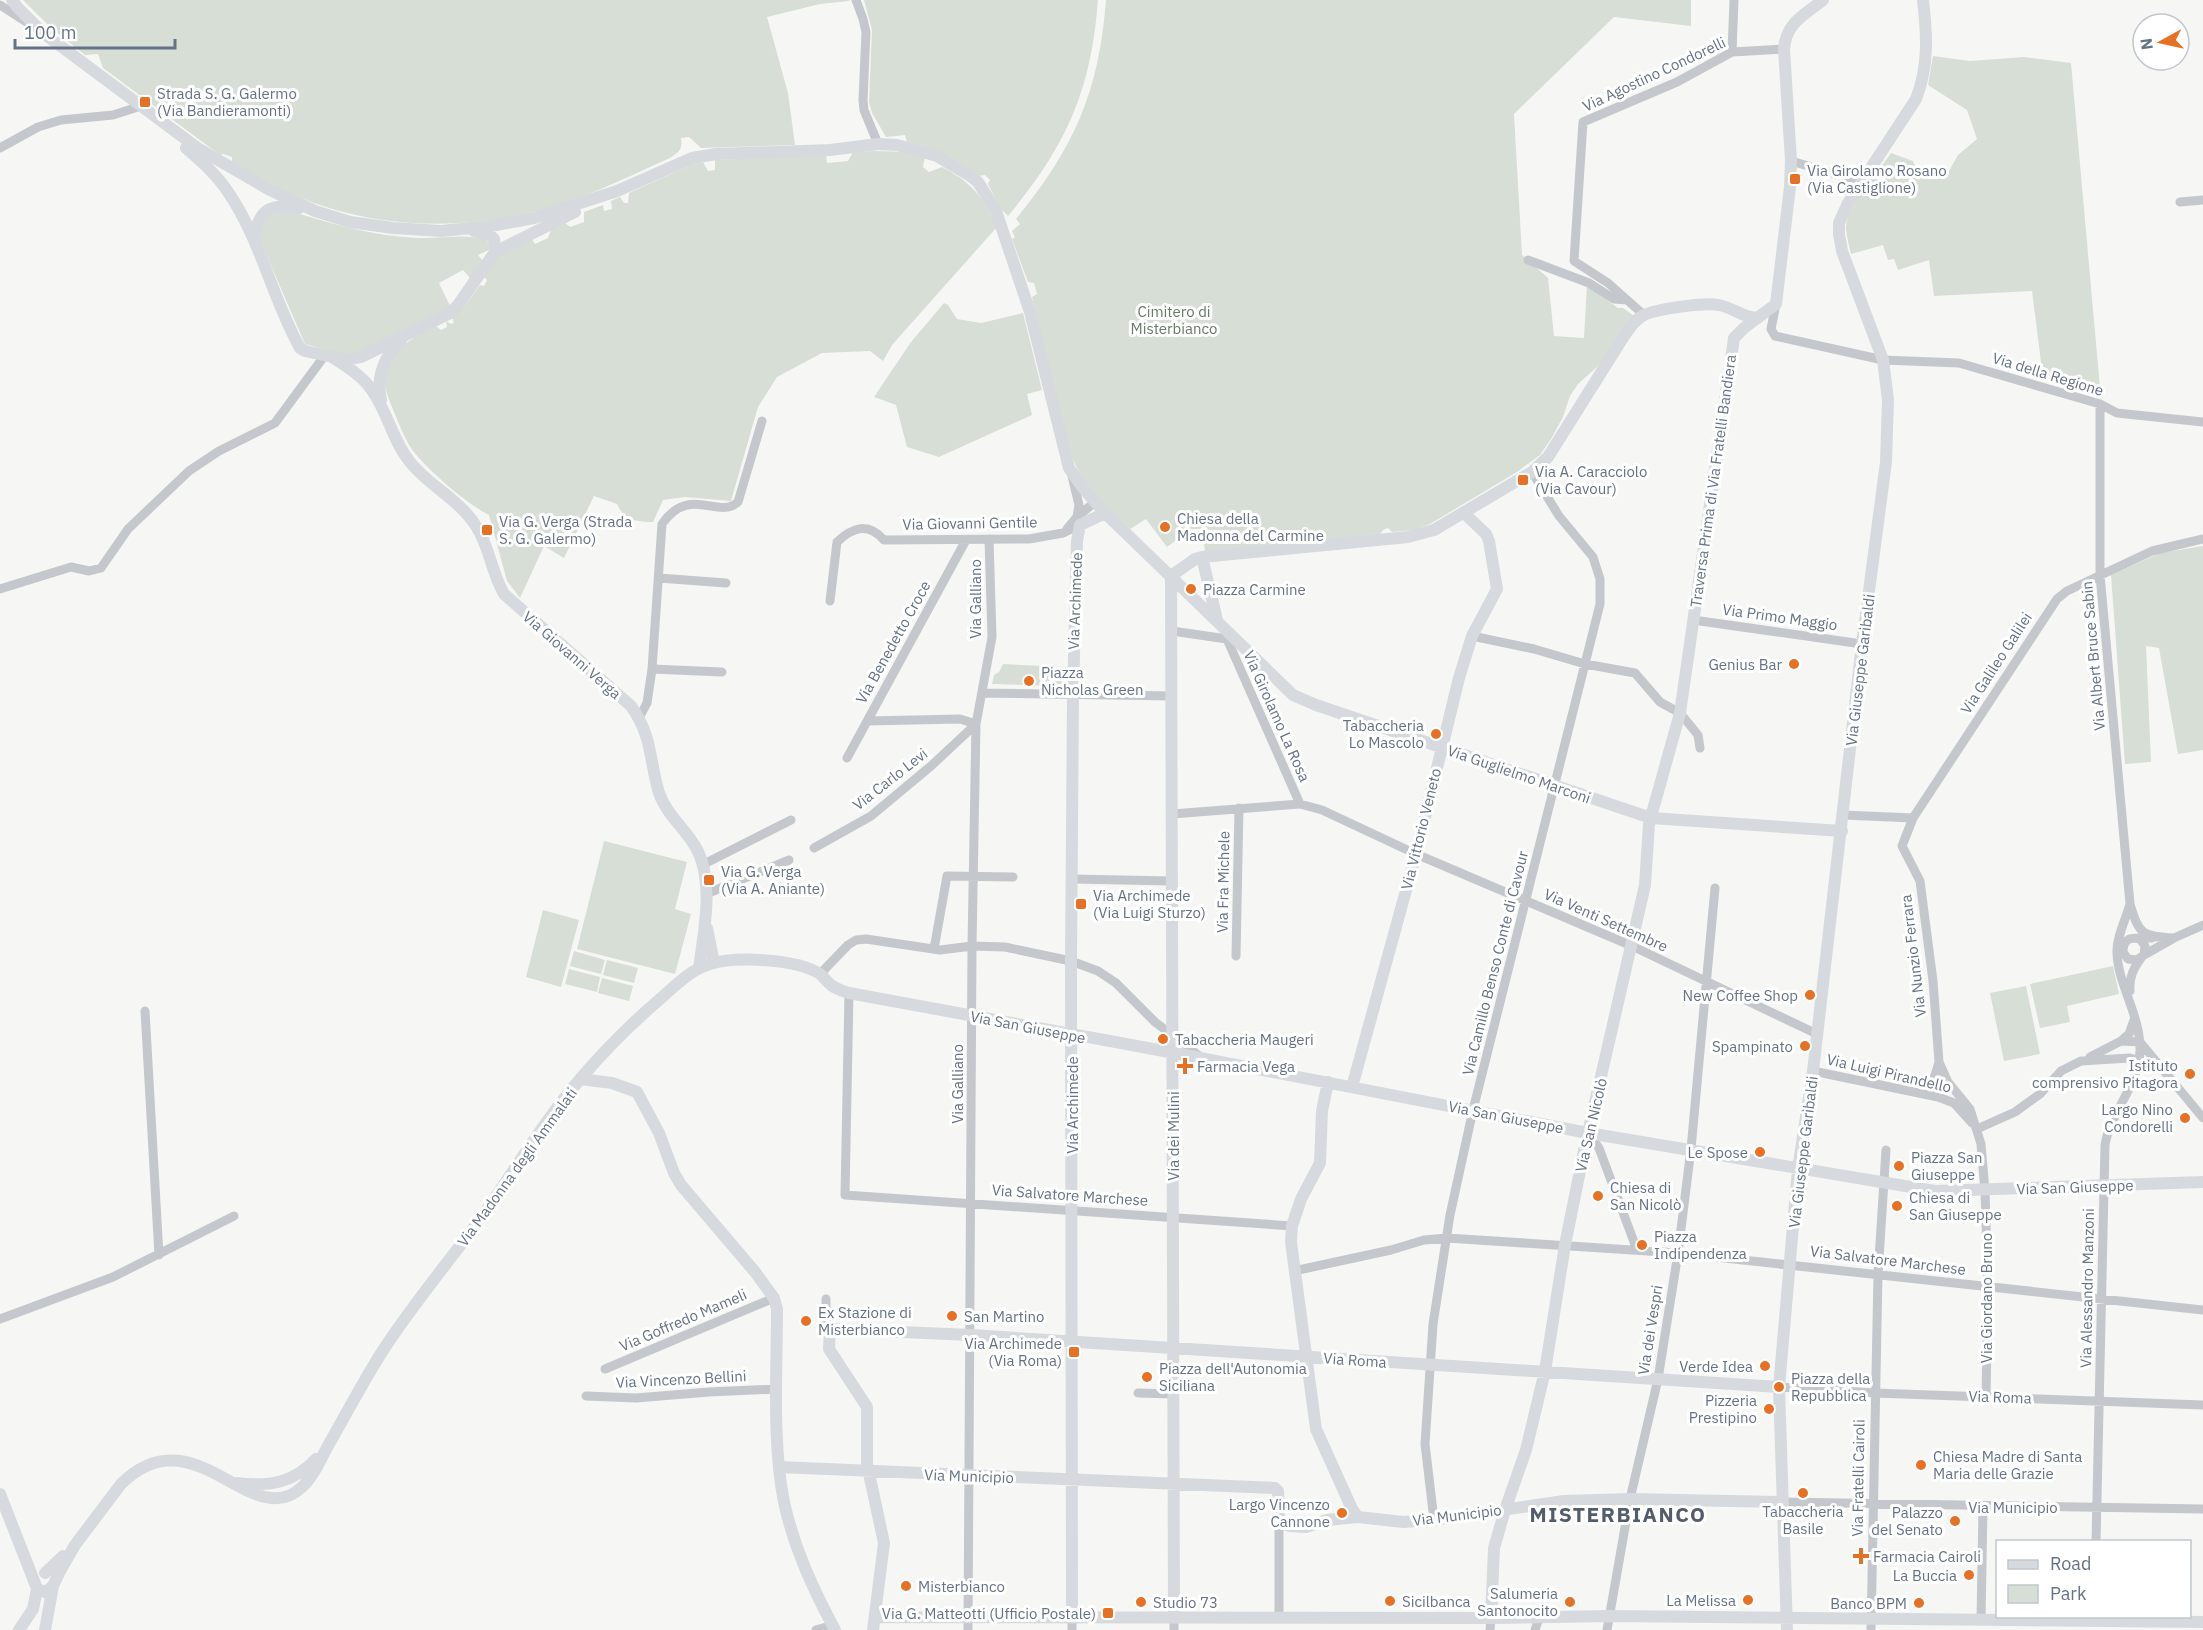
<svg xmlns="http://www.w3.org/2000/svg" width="2203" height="1630" font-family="'IBM Plex Sans',sans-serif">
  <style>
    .green { fill: #d7ded5 }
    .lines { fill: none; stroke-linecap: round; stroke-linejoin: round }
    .street { stroke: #c4c7cb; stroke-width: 9 }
    .secondary { stroke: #d6dadf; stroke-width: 12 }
    .poi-dot { fill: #e67125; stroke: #fff; stroke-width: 2 }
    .labels { text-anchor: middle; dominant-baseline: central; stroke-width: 6; stroke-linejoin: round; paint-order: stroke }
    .street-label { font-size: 15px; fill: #657285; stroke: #fff }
    .poi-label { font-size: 15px; fill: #657285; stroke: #fff; text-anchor: start }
    .park-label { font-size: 15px; fill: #657c64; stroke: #fff }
    .district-label { font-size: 21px; font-weight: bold; letter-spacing: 1.5px; fill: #535c6a; stroke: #fff }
  </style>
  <rect width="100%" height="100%" fill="#f6f7f4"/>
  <!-- green -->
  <path class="green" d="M23,0H849V1L820,4L767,17L788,93L795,145L701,148L689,137L681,138C683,149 679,152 670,158C634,174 598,192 561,204C485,229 399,231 323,206C291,196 262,179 232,163V157L223,154L220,155L103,68L98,54L85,55L51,28Z
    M864,0H1098C1091,92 1066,146 1008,216L1000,208L988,184L990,180L985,175L979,176C956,158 935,148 907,142L905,135L886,137L872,113L869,102L872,30Z
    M1106,0H1691V26L1614,17L1514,114L1522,255L1548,278L1554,336L1584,338L1587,285L1618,308H1623L1634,316L1598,366L1578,384L1570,396L1563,417L1551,439L1540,455L1517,472L1430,524L1414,530L1392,532L1388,528L1383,530L1380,534L1205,551L1202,529H1191L1167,547L1146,519L1130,529C1107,507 1084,488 1072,457L1032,297L1037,294L1034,283L1028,282L1012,239L1015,237L1012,231L1020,224L1016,219C1074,148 1099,92 1106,0Z
    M1933,56L1970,61L2024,57L2071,63L2101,399L2043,378L2032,291L1934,296L1929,260L1898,270L1894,259L1888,260L1883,245L1851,254C1849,245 1846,235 1846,226C1849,203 1878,172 1891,153L1913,161L1915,166L1919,168L1923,165L1946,176L1958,155L1977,139L1967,110L1928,85Z
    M874,151L910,152L925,157L923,167L929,172L942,167C971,182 983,196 997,227L892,345L883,361L870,351L822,353L777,377L758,407L731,501L685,497L663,500L653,522C637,522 624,520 617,504L594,496L564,558L544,546L520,598L507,581L489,515C468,505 421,465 409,445C402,433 397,419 392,407C387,395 381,379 387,366C397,345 416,336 436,326L441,330L447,327L446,321L451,324L454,323L452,317L464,307L480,285L484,286L487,280L484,277L497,256L531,238L535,244L548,238L552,227L564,222L570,227L584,222V212L603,205L604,211L612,209L611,201L620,197L624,203H628L629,193L693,164L703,162L708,171L715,170V160L826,155L827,163L848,161L853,152Z
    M288,210C331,224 373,236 418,238C440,239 466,233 487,240L491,249L478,255L483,261L471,279L463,270L439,283L450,306L443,311L360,353L348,356L305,344L260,240C262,215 266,216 288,210Z
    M944,303L948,305L957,319L981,323L1023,313L1042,390L1027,394L1032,415L939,457L907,447L896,405L874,397L911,342Z
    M2203,546V750L2178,754L2159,648L2146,646L2151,762L2125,764L2111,575L2160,553Z
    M1003,664L1064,667L1063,686L992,684L994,675L999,672Z
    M604,841L687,862L675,909L691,914L675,974L577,949Z
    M543,910L579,920L561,987L526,977Z
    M574,951L605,960L601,974L570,966Z
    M607,960L638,968L634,983L603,975Z
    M2113,966L2119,994L2067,1006L2070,1022L2040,1028L2030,984Z
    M569,969L600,977L597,992L565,984Z
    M602,978L633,986L629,1001L598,993Z
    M2026,986L2040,1054L2004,1061L1990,993Z"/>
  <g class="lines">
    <!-- street -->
    <path class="street" d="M856,0L863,19L866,32L863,100L864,110L878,144
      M0,5L28,23
      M1732,52L1734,0
      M0,148L38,127L61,120L113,115L141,106
      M1791,161L1863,182
      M2180,202L2203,200
      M1528,260L1589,283L1614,299L1627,300
      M1776,304L1771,329L1775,336L1883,360L1959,363L2100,404L2117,413L2203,422
      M1644,315L1608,283L1574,261L1583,122L1677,82L1732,52L1784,49
      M2100,404V575L2130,904C2139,934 2142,937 2174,938
      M1077,517L1095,502
      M1067,529L1077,517L1079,505L1072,476
      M659,578L726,583
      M0,589L71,567L89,571L101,568L128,529L189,471L219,451L275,423L325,355
      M830,601L837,542C853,527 868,522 884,540L1029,539L1063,533L1080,525
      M1693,620L1862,644
      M1172,631L1227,639V634
      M1472,636L1534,649L1585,664L1635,673L1660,702L1680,713L1698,735L1700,748
      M1227,639L1300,804
      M652,669L722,672
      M982,693L1172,696
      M639,718L647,703L652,669L662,524C690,484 718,520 738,502L762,421
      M847,758L966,540
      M1172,814L1300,804L1322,810L1416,854L1632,946L1817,1034
      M1843,815L1913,818
      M814,848L871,816L931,766L976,724L960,719L867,721
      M704,864L791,820
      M1072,879L1172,881
      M706,894L789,860
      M2140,939L2145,946L2144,955L2137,960L2128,959L2123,952C2123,933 2138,939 2152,938
      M934,949L947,876L1013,877
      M2144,955L2174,938L2203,925
      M1236,956L1239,808
      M820,974L848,945L856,940L866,939L940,950L972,946L1005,947L1071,961L1098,971L1116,983L1155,1022L1202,1058
      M2130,991C2129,978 2133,969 2141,958
      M849,993L845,1195L1292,1226
      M145,1011L159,1255
      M2121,1041L2140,1042L2203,1118
      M2090,1057L2121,1041L2129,1034L2134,1020
      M1939,1062L1948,1082L1970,1109L1981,1144L1985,1191L1988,1287L1986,1396
      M1813,1071L1938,1097L1954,1103L1972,1123
      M1929,1095L1939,1062L1933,981L1920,881L1902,846L1913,818L2057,599L2067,591L2152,551L2203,539
      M1977,1129L2015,1112L2040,1094L2061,1071L2081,1061L2130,1058L2158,1066
      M1588,1133L1599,1148L1637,1250
      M1294,1271L1391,1250L1424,1240L1447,1238L1678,1253L2203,1310
      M826,1299V1321L830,1329
      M0,1319L113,1277L234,1216
      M605,1369L774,1298
      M1779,1387L1875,1393L2203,1405
      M1138,1393L1173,1394
      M586,1396L636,1398L709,1392L777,1389
      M1783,1502L2203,1509
      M1434,1520L1425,1444L1433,1324L1450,1215L1473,1110L1600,604V579L1593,557L1559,516L1532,472
      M2096,1542L2105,1145C2110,1113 2138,1087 2140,1051C2141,1016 2118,985 2117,953C2116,938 2126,919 2130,904
      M1174,1618V1630
      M1279,1618V1522
      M1981,1620L1983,1507
      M816,1630L833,1625
      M968,1630L972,946L976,724L992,637L989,539
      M1072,1630V1618
      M1490,1630L1491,1618
      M1535,1630L1539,1618
      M1607,1630L1630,1499L1658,1379L1678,1253L1691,1149L1715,888
      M1871,1630L1878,1274L1886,1150"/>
    <!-- secondary -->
    <path class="secondary" d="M12,0L18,8L43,33L199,149L270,190L315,211L350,222L393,228L441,231L491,226L534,218L617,191L692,158L716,154L830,150L878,144L897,145L937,156L969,175L978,182L996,211L1030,312L1069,468L1083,488L1105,513L1293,695L1316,705L1651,818L1842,831
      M186,148C201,161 217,175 228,192C261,240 272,298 300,348L305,351L347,360L361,357L450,313L458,305L495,252L575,212
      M474,231L490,235L494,239L495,252
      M254,239C258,209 271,203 299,208
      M332,357C346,366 362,376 371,389C388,412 392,440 410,462C429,486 460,500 476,526C490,547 491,572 504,594L631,706C653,737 649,760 659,793C666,813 684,828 695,846C715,879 704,931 699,968
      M381,400C376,377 384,356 401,341
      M1202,557L1217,620
      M1171,576L1174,1618
      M1171,576L1195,559L1202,557L1408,537L1434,530L1532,472L1548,457L1619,344C1626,334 1633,320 1644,315C1657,309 1705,302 1719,305C1734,308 1743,318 1758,318
      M707,928L714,963
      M580,1079L612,1083L637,1092L659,1133L674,1173L681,1185L755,1272L774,1298L777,1309C777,1371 772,1442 784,1502C794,1548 813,1589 835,1630
      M1328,1082L1322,1111L1320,1163L1301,1199L1292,1226L1291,1242L1316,1429L1352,1509L1358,1517
      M1352,1087L1416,854L1459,678L1472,636L1497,589L1489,541L1486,534L1464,513
      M779,1467L1275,1488L1278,1491L1279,1522L1290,1526L1306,1527L1327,1520L1358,1517L1403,1522L1434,1520L1564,1501L1630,1499L1783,1502
      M237,1483C268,1487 294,1483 316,1459
      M0,1494L36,1586L39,1590L45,1592L53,1586
      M45,1573L63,1556
      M875,1617L1491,1618L1610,1616L2203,1622
      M1072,1618L1071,961L1073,695L1077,541L1080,525L1105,513
      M1491,1618L1494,1548L1505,1510L1526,1450L1545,1371L1565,1245L1585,1146L1645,885L1649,824L1680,713L1734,338L1744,328L1776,304L1790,187L1791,161L1784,49C1786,23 1804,15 1823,0
      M19,1630L33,1609L37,1589
      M45,1630L53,1586L60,1571L75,1545L121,1484C194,1411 252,1535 302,1487C314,1476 321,1458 329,1444C346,1414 362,1384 380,1355C411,1306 449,1262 483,1215C515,1170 544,1121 581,1078C605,1050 632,1023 660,999C676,985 690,970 710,964C736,956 797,959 820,974C824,977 827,982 831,985C836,989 843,991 849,993L1164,1051L1588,1133L1935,1191L2203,1182
      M873,1630L884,1543L867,1464V1407L829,1349L830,1329L971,1335L1779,1387
      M1787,1630L1779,1387L1798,1169L1813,1071L1862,644L1886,462L1888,400L1883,360L1842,251L1839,234V223L1848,203L1916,99C1929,66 1927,34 1923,0"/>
  </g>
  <!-- markers -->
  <g class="poi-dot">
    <rect x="139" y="96" width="12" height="12" rx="3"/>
    <rect x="1789" y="173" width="12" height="12" rx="3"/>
    <rect x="1517" y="474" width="12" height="12" rx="3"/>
    <circle cx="1165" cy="527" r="6"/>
    <rect x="481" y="524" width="12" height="12" rx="3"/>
    <circle cx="1191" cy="589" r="6"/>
    <circle cx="1794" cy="664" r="6"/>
    <circle cx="1029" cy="681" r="6"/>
    <circle cx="1436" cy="734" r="6"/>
    <rect x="703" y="874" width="12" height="12" rx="3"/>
    <rect x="1075" y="898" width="12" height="12" rx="3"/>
    <circle cx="1810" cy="995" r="6"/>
    <circle cx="1163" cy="1039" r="6"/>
    <circle cx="1805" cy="1046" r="6"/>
    <path d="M1182 1057h6v6h6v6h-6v6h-6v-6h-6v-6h6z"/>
    <circle cx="2190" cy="1074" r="6"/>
    <circle cx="2185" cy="1118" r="6"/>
    <circle cx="1760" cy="1152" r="6"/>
    <circle cx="1899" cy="1166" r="6"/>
    <circle cx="1598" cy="1196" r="6"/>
    <circle cx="1897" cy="1206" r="6"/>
    <circle cx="1642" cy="1245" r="6"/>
    <circle cx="952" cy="1316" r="6"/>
    <circle cx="806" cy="1321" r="6"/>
    <rect x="1068" y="1346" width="12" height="12" rx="3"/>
    <circle cx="1765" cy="1366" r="6"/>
    <circle cx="1147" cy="1377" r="6"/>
    <circle cx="1779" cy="1387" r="6"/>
    <circle cx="1769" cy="1409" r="6"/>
    <circle cx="1921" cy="1465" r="6"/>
    <circle cx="1803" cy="1493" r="6"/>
    <circle cx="1342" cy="1513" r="6"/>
    <circle cx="1955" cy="1521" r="6"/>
    <path d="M1858 1547h6v6h6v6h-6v6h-6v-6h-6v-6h6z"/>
    <circle cx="1969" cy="1575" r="6"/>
    <circle cx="906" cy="1586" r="6"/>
    <circle cx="1748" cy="1600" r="6"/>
    <circle cx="1390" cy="1601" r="6"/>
    <circle cx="1141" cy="1602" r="6"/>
    <circle cx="1570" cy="1602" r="6"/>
    <circle cx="1919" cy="1603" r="6"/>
    <rect x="1102" y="1607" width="12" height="12" rx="3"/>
  </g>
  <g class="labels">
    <!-- street labels -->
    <g class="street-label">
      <text transform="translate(1654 74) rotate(-25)">Via Agostino Condorelli</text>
      <text transform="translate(2048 374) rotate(17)">Via della Regione</text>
      <text transform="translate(1713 481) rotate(-82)">Traversa Prima di Via Fratelli Bandiera</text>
      <text transform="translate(970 523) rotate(-1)">Via Giovanni Gentile</text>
      <text transform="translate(975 599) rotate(-90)">Via Galliano</text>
      <text transform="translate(1075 601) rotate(-88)">Via Archimede</text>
      <text transform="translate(1780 617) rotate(8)">Via Primo Maggio</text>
      <text transform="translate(893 642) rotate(-61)">Via Benedetto Croce</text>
      <text transform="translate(572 655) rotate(41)">Via Giovanni Verga</text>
      <text transform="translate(2093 656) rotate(-95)">Via Albert Bruce Sabin</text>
      <text transform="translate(1996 663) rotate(-57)">Via Galileo Galilei</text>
      <text transform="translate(1860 670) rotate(-83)">Via Giuseppe Garibaldi</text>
      <text transform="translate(1277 716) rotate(66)">Via Girolamo La Rosa</text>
      <text transform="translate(1519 774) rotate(19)">Via Guglielmo Marconi</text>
      <text transform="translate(890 779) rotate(-38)">Via Carlo Levi</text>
      <text transform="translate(1421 829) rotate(-76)">Via Vittorio Veneto</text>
      <text transform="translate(1223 882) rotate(-89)">Via Fra Michele</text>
      <text transform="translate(1606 920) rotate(24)">Via Venti Settembre</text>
      <text transform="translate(1913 956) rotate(-97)">Via Nunzio Ferrara</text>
      <text transform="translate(1495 963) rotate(-76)">Via Camillo Benso Conte di Cavour</text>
      <text transform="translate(1028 1027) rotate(11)">Via San Giuseppe</text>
      <text transform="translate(1889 1073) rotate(13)">Via Luigi Pirandello</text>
      <text transform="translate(957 1084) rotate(-90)">Via Galliano</text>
      <text transform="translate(1072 1105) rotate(-90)">Via Archimede</text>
      <text transform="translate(1506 1117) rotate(11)">Via San Giuseppe</text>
      <text transform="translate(1591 1125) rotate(-77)">Via San Nicolò</text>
      <text transform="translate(1173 1136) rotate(-90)">Via dei Mulini</text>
      <text transform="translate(1803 1152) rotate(-83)">Via Giuseppe Garibaldi</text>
      <text transform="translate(517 1167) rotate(-54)">Via Madonna degli Ammalati</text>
      <text transform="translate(2075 1187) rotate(-2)">Via San Giuseppe</text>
      <text transform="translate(1070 1195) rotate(4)">Via Salvatore Marchese</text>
      <text transform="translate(1888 1260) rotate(7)">Via Salvatore Marchese</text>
      <text transform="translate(2087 1288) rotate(-89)">Via Alessandro Manzoni</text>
      <text transform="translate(1986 1298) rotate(-90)">Via Giordano Bruno</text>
      <text transform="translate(683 1320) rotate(-23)">Via Goffredo Mameli</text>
      <text transform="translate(1650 1330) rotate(-81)">Via dei Vespri</text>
      <text transform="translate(1355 1360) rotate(4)">Via Roma</text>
      <text transform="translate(681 1379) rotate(-3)">Via Vincenzo Bellini</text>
      <text transform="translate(2000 1397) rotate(2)">Via Roma</text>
      <text transform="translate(969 1476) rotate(2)">Via Municipio</text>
      <text transform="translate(1858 1478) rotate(-89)">Via Fratelli Cairoli</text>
      <text x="2013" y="1507">Via Municipio</text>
      <text transform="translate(1457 1515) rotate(-7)">Via Municipio</text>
    </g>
    <!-- poi labels -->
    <g class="poi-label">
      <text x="157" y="93">Strada S. G. Galermo<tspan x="157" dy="17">(Via Bandieramonti)</tspan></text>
      <text x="1807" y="170">Via Girolamo Rosano<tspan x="1807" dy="17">(Via Castiglione)</tspan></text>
      <text x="1535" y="471">Via A. Caracciolo<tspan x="1535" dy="17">(Via Cavour)</tspan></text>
      <text x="1177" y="518">Chiesa della<tspan x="1177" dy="17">Madonna del Carmine</tspan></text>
      <text x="499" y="521">Via G. Verga (Strada<tspan x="499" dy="17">S. G. Galermo)</tspan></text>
      <text x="1203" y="589">Piazza Carmine</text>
      <text x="1782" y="664" text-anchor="end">Genius Bar</text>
      <text x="1041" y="672">Piazza<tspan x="1041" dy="17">Nicholas Green</tspan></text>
      <text x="1424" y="725" text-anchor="end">Tabaccheria<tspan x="1424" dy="17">Lo Mascolo</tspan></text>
      <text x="721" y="871">Via G. Verga<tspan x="721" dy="17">(Via A. Aniante)</tspan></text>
      <text x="1093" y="895">Via Archimede<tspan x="1093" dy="17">(Via Luigi Sturzo)</tspan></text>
      <text x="1798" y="995" text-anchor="end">New Coffee Shop</text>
      <text x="1175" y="1039">Tabaccheria Maugeri</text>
      <text x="1793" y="1046" text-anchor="end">Spampinato</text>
      <text x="2178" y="1065" text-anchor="end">Istituto<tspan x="2178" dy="17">comprensivo Pitagora</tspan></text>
      <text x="1197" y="1066">Farmacia Vega</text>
      <text x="2173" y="1109" text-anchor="end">Largo Nino<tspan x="2173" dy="17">Condorelli</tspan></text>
      <text x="1748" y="1152" text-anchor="end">Le Spose</text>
      <text x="1911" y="1157">Piazza San<tspan x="1911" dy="17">Giuseppe</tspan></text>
      <text x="1610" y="1187">Chiesa di<tspan x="1610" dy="17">San Nicolò</tspan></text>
      <text x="1909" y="1197">Chiesa di<tspan x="1909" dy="17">San Giuseppe</tspan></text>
      <text x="1654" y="1236">Piazza<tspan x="1654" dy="17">Indipendenza</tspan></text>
      <text x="818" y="1312">Ex Stazione di<tspan x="818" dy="17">Misterbianco</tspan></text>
      <text x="964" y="1316">San Martino</text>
      <text x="1062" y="1343" text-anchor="end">Via Archimede<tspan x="1062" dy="17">(Via Roma)</tspan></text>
      <text x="1753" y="1366" text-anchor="end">Verde Idea</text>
      <text x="1159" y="1368">Piazza dell'Autonomia<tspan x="1159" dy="17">Siciliana</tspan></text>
      <text x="1791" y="1378">Piazza della<tspan x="1791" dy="17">Repubblica</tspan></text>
      <text x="1757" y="1400" text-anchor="end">Pizzeria<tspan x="1757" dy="17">Prestipino</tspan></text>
      <text x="1933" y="1456">Chiesa Madre di Santa<tspan x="1933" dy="17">Maria delle Grazie</tspan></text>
      <text x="1330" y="1504" text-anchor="end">Largo Vincenzo<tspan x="1330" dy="17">Cannone</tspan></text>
      <text x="1803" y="1511" text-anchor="middle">Tabaccheria<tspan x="1803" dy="17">Basile</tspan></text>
      <text x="1943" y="1512" text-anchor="end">Palazzo<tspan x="1943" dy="17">del Senato</tspan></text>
      <text x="1873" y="1556">Farmacia Cairoli</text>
      <text x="1957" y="1575" text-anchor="end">La Buccia</text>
      <text x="918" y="1586">Misterbianco</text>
      <text x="1558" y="1593" text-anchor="end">Salumeria<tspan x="1558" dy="17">Santonocito</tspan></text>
      <text x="1736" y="1600" text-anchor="end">La Melissa</text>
      <text x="1402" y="1601">Sicilbanca</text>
      <text x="1153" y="1602">Studio 73</text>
      <text x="1907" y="1603" text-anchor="end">Banco BPM</text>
      <text x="1096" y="1613" text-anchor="end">Via G. Matteotti (Ufficio Postale)</text>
    </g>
    <!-- park labels -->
    <g class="park-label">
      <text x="1174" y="311">Cimitero di<tspan x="1174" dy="17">Misterbianco</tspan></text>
    </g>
    <!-- district labels -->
    <g class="district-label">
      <text x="1618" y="1514">MISTERBIANCO</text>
    </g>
  </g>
  <!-- legend -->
  <rect x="1996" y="1540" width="195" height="78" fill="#ffffff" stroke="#c1c7ce" stroke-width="1.5"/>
  <rect x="2008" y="1560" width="30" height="9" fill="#d6dadf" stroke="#c1c7ce" stroke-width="1.5"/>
  <text x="2050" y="1570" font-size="18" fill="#657285">Road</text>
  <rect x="2008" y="1585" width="30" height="18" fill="#d7ded5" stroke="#c1c7ce" stroke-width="1.5"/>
  <text x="2050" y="1600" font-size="18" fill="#657285">Park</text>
  <!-- north arrow -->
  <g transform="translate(2161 42) rotate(262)"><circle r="28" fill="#ffffff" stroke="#c1c7ce" stroke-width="1.5"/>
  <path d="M0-4.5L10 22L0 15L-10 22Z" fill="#e67125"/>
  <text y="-9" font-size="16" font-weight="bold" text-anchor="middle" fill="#657285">N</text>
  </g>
  <!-- scale -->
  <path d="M15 39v9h160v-9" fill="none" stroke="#657285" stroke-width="3"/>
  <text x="24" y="39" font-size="18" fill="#657285" stroke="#ffffff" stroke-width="4.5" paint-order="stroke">100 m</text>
</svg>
